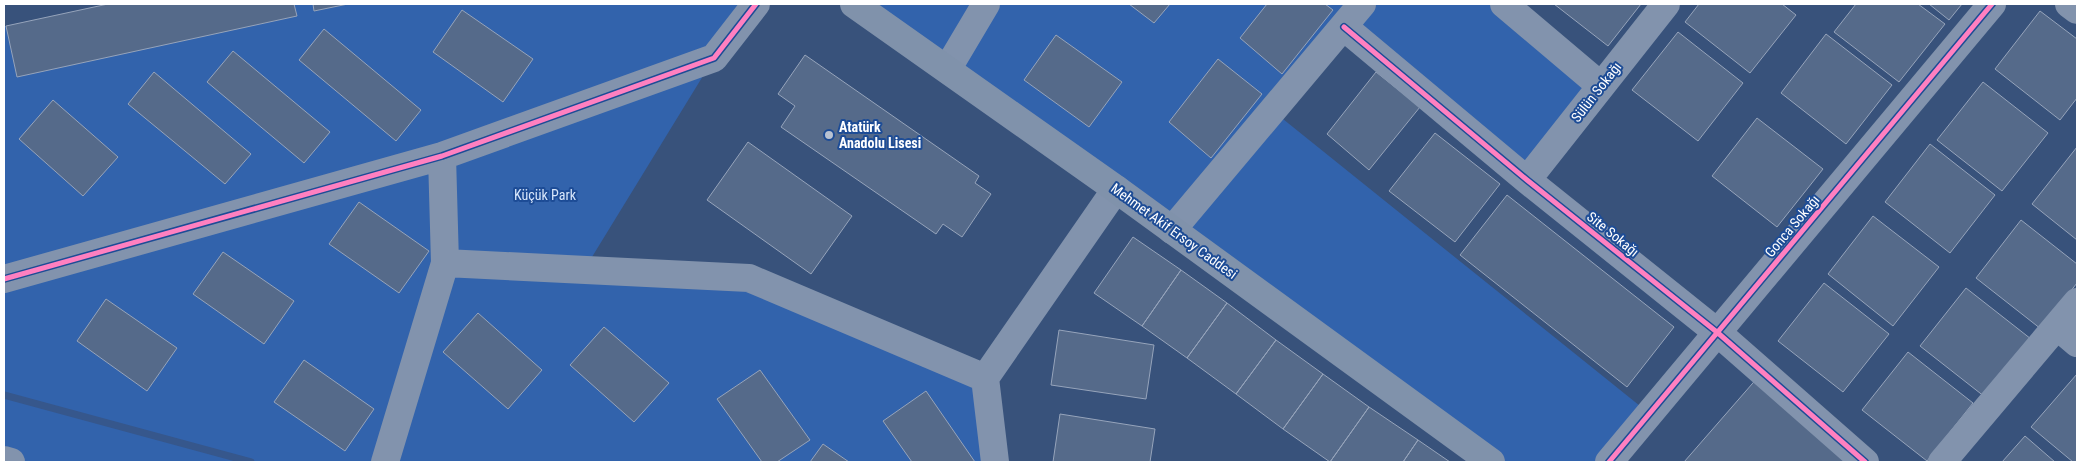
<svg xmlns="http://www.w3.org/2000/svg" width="2081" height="466" font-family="'Roboto Condensed',sans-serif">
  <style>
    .green { fill: #3263ac }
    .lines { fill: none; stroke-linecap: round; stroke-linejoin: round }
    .stream { stroke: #36578c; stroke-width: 7 }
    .building { fill: #556a8a; stroke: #96a4bb }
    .minor { stroke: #8293ad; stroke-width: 28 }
    .major { stroke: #8092ab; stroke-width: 28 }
    .cycleway-casing { stroke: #1d4c96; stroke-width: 8 }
    .cycleway { stroke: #ff80c0; stroke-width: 5 }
    .poi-dot { fill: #b9c2d1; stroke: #1d4c96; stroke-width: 2 }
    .labels { text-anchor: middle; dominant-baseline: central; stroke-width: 4; stroke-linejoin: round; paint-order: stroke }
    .street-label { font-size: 14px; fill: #fff; stroke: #1d4c96 }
    .poi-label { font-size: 14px; font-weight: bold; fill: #fff; stroke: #1d4c96; text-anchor: start }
    .park-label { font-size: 14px; fill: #d7e6fb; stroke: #1d4c96 }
  </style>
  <rect width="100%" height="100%" fill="#38527b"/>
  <!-- green -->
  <path class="green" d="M294,4H313L314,11L348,4H756L714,58L584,270L749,278L985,378L995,462H11L4,460V26H6L17,76L297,16Z
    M854,4H1504L1601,86L1527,180L1344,27L1273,111L1650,414L1609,462H1491Z"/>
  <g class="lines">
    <!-- stream -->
    <path class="stream" d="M4,395L251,462"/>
  </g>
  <!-- building -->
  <path class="building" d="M108,4H294L297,16L17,77L6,26Z
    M313,4H348L314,11Z
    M1129,4H1170L1154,23Z
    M1267,4H1325L1333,10L1282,74L1240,38Z
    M1554,4H1641L1608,46Z
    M1699,4H1782L1796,15L1750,73L1685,22Z
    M1856,4H1918L1945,24L1899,82L1834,32Z
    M1929,4H1962L1949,20Z
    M462,10L533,59L503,102L433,52Z
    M2040,11L2077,39V98L2060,120L1995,69Z
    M324,29L421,110L396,141L299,60Z
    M1678,32L1743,83L1698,141L1632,90Z
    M1826,34L1892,85L1846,144L1781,93Z
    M1056,35L1122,82L1089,127L1024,80Z
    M233,51L330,132L304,163L207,82Z
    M805,55L979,176L975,183L991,194L962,237L943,224L936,234L781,127L795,106L778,94Z
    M1218,59L1262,94L1211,158L1169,122Z
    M154,72L251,154L225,184L128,104Z
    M1376,72L1420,107L1369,170L1327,134Z
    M1983,82L2048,133L2002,191L1937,140Z
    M53,100L118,157L83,196L19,139Z
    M1757,118L1823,169L1777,227L1712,176Z
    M1435,133L1500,184L1455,242L1389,191Z
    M748,142L852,216L811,274L707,200Z
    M1930,144L1995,195L1950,253L1885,202Z
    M2077,147V240L2032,204Z
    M1507,195L1674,327L1627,387L1460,255Z
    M359,202L429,251L399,293L329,244Z
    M1873,216L1939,267L1893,326L1828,274Z
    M2021,220L2077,264V283L2041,329L1976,278Z
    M1133,237L1181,270L1142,326L1094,293Z
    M223,252L294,301L264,344L193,294Z
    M1181,270L1227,303L1187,358L1142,326Z
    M1824,283L1889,334L1843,392L1778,341Z
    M1966,288L2031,339L1985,397L1920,346Z
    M106,299L177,348L147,391L77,341Z
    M1227,303L1276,340L1236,394L1187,358Z
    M478,313L542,370L508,409L443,352Z
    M604,327L669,383L634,422L570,365Z
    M1059,330L1154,345L1146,399L1051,385Z
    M1276,340L1323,374L1283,429L1236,394Z
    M1908,352L1973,403L1927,461L1862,410Z
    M304,360L374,409L345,451L274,402Z
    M760,370L810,440L777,462H762L717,399Z
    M1323,374L1369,407L1330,462L1283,429Z
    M2077,374V462H2073L2031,427Z
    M1759,376L1858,462H1684Z
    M926,391L975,462H912L883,421Z
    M1369,407L1418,440L1403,462H1330Z
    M1060,414L1155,429L1150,462H1053Z
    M2025,436L2055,462H2002Z
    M1418,440L1450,462H1403Z
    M823,444L849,462H810Z"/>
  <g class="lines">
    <!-- minor -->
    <path class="minor" d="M1504,4L1601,86
      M2069,4L2077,10
      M1344,27L1527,180L1718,333L1865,462
      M948,68L986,4
      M1527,180L1666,4
      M1172,230L1362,4
      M445,263L749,278L985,378
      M4,279L442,156L714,58L756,4
      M2057,326L2077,343
      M4,460L11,462
      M385,462L445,263L442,156
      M995,462L985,378L1116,189
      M1609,462L1992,4
      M1942,462L2077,302"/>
    <!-- major -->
    <path class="major" d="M854,4L1116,189L1491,462"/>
    <!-- cycleway casing -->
    <g class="cycleway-casing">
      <path id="cycleway" d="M1344,27L1527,180L1718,333L1865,462
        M4,279L442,156L714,58L756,4
        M1609,462L1992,4"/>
    </g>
    <!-- cycleway -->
    <use href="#cycleway" class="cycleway"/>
  </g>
  <!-- markers -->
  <circle class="poi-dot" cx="829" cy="135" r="5"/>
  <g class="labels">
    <!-- street labels -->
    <g class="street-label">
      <text transform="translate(1596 92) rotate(-52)">Sülün Sokağı</text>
      <text transform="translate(1792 226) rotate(-50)">Gonca Sokağı</text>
      <text transform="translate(1174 231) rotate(36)">Mehmet Akif Ersoy Caddesi</text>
      <text transform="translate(1613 234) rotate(39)">Site Sokağı</text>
    </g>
    <!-- poi labels -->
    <g class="poi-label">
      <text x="839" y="127">Atatürk<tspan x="839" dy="16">Anadolu Lisesi</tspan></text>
    </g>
    <!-- park labels -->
    <g class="park-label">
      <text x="545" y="195">Küçük Park</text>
    </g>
  </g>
  <!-- border -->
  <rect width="2081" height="466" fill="none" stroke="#ffffff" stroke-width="10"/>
</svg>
